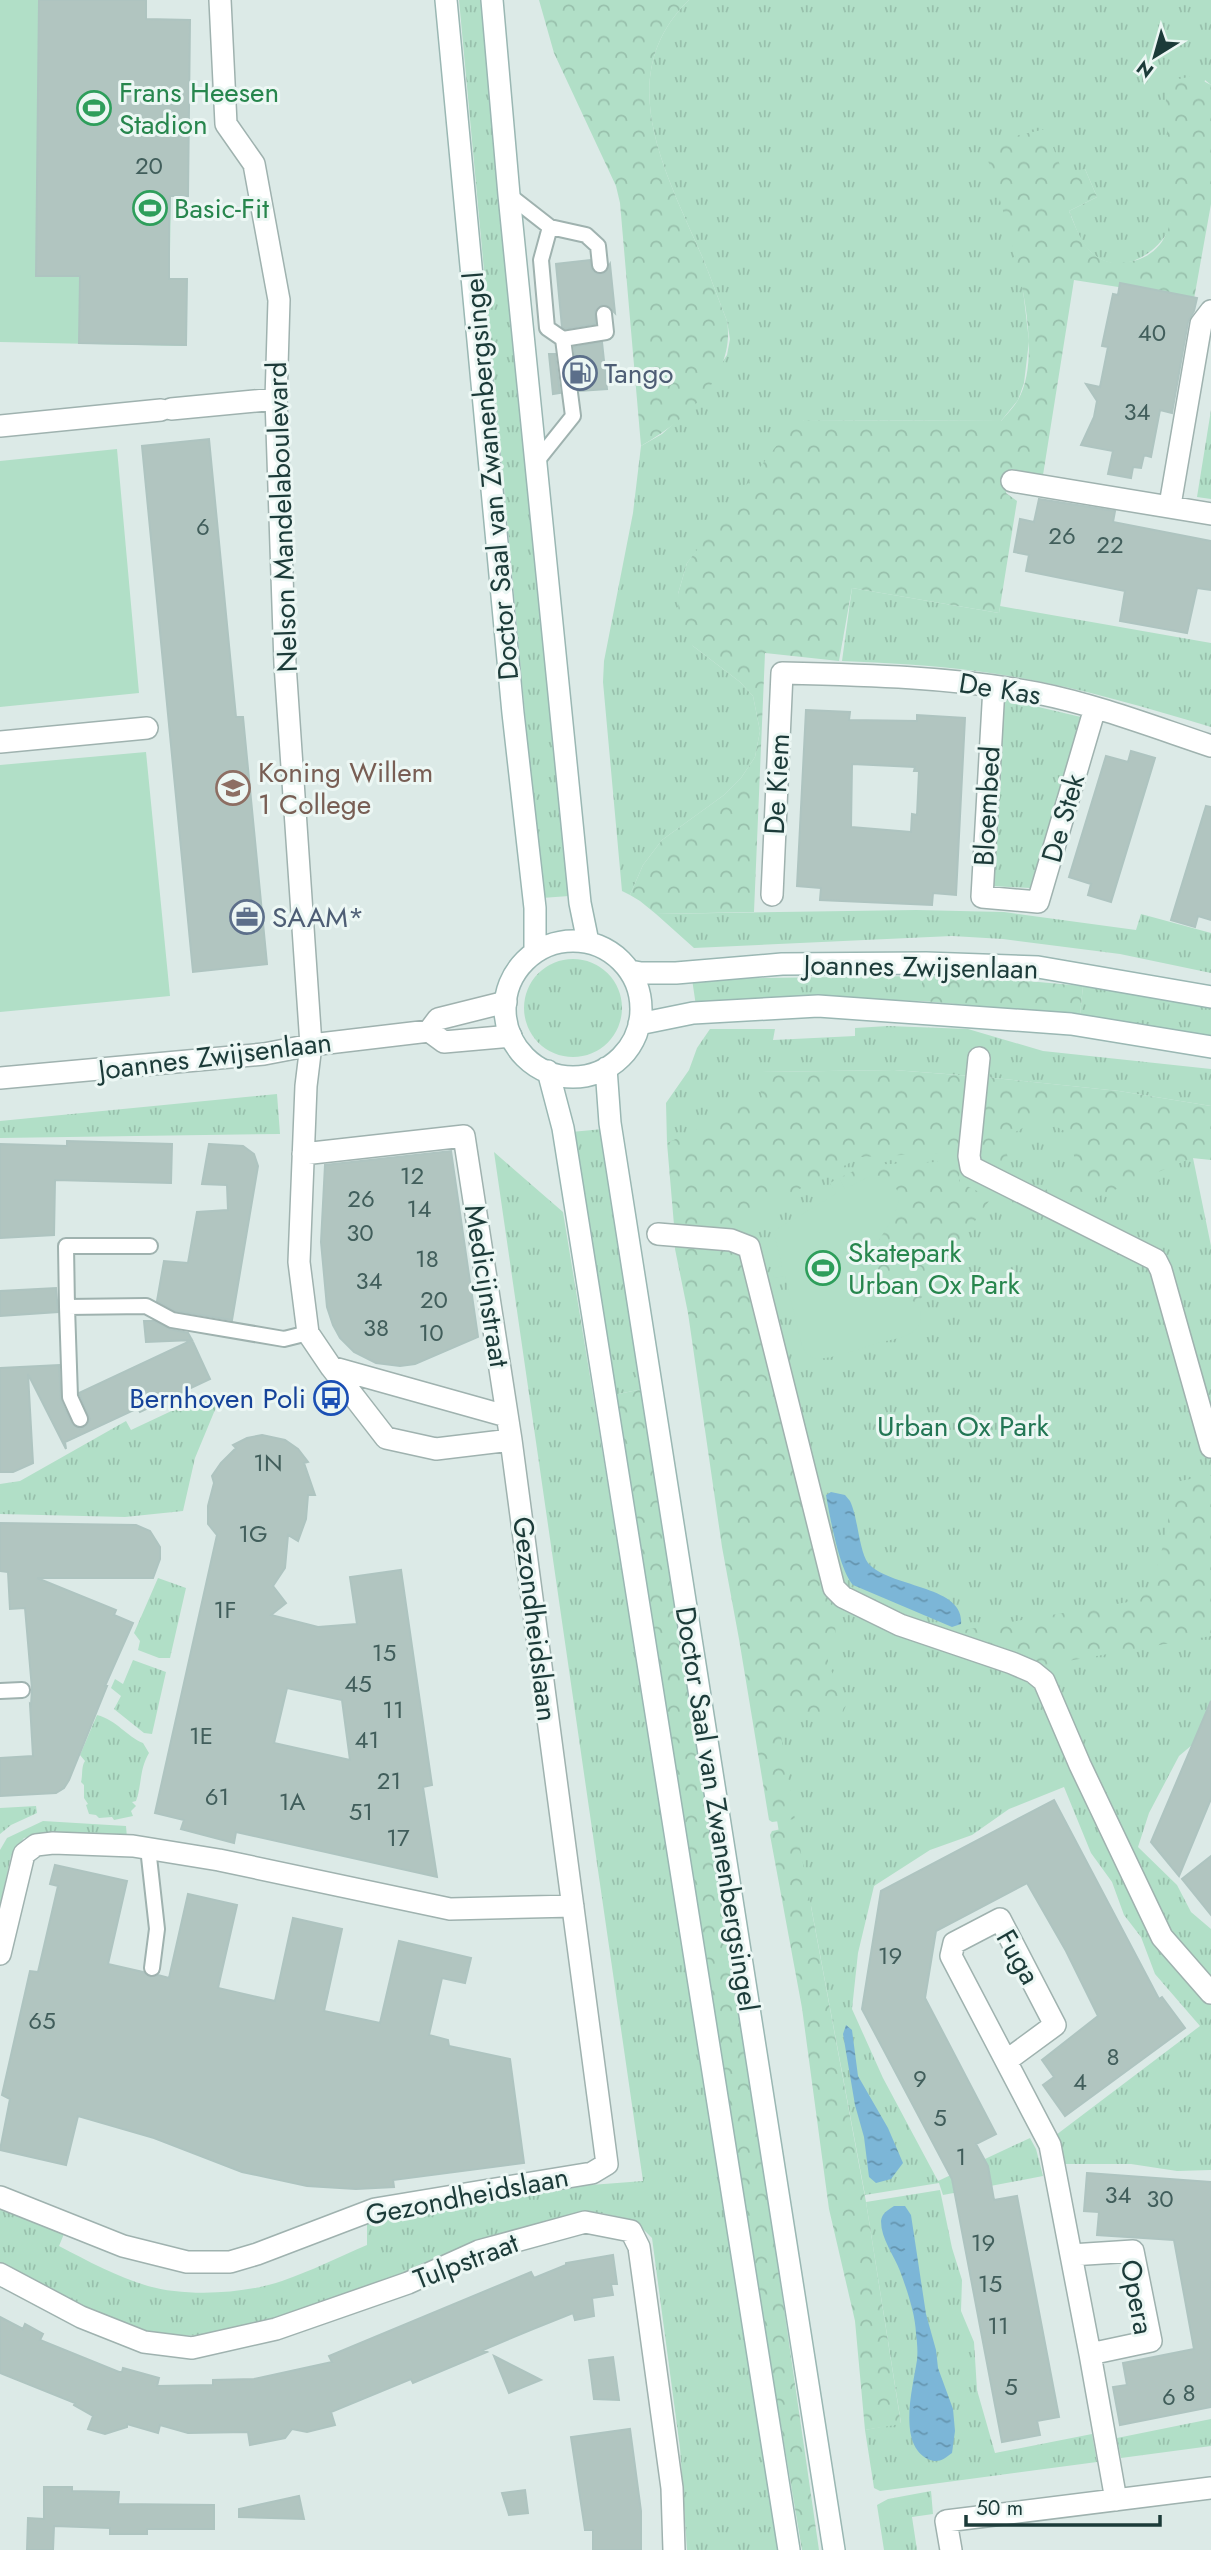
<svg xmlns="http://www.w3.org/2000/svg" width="1211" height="2550" font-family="Jost,sans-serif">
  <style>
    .grass { fill: url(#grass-tufts) }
    .forest { fill: url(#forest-crowns) }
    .pitch { fill: #b1dfc7 }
    .water { fill: url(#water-ripples) }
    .building { fill: #b1c5c0; stroke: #aec4c0; stroke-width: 2; fill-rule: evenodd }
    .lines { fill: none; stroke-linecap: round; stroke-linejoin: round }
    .lane-casing { stroke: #9fb2af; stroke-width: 18 }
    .street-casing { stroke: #9fb2af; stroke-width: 24 }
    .secondary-casing { stroke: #9ab7b3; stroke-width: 24 }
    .lane { stroke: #fff; stroke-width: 14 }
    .street { stroke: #fff; stroke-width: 21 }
    .secondary { stroke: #fff; stroke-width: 21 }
    .labels { text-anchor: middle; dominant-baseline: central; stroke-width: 6; stroke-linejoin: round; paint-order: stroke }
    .number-label { font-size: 24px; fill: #415e5b }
    .leisure-label { font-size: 28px; fill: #27864d; stroke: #ecf7f4; text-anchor: start }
    .service-label { font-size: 28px; fill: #4e5e75; stroke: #ecf7f4; text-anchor: start }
    .street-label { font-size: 28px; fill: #1c3b39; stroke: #ecf7f4 }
    .education-label { font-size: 28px; fill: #785e54; stroke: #ecf7f4; text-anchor: start }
    .transit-label { font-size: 28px; fill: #164399; stroke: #ecf7f4; text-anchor: end }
    .park-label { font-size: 28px; fill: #227654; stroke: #ecf7f4 }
  </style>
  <defs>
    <pattern id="grass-tufts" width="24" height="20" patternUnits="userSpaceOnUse" patternTransform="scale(1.75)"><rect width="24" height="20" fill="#b1dfc7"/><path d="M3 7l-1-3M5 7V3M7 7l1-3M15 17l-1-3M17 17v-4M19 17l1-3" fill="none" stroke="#98c0ac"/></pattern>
    <pattern id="forest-crowns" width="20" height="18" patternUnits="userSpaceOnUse" patternTransform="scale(1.75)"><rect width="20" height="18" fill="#b1dfc7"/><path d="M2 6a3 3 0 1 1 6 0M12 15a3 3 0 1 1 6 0" fill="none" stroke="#98c0ac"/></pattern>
    <pattern id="water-ripples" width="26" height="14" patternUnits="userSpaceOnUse" patternTransform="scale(1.75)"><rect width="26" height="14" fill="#7cb6d7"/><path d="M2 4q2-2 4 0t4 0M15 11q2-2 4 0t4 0" fill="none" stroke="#6595af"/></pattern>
  </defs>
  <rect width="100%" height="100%" fill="#dceae7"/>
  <!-- grass -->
  <path class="grass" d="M459,0H482L513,338L569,896L542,898Z
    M689,0H1211V85L1205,80L1169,230C1154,257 1116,278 1090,251C1079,241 1075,224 1069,211L1097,197L1085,169L1023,290L1029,341L1024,383L1018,400L1001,421L804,420L687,563L678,594L693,646L740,682L753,696L760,731L755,757L741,778L724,795L662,840L643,865L630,895L622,891L603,682L604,661L633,513L641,446L662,434L696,403L727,355L730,339L727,321C719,301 712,281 704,261C669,178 609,78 689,0Z
    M1211,410V499L1197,497Z
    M852,588L999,613L1000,606L1211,643V727C1134,704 1056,681 976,671C932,665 886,663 842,661Z
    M1000,698L1081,717L1030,888L991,886Z
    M916,910L1004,912L1136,930L1141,914L1211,933V973L1120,954L1003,939L952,936L694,948L656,914Z
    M524 1008a49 49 0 1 1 98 0a49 49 0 1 1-98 0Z
    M922,976V1001L810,999L696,1006L692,979Z
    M1083,986L1211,1005V1036L1080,1015Z
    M888,1026L968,1029L1043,1051L1211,1069V1106L1119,1091L985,1077L894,1070L756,1072L1027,1089L1193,1158L1211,1246V1701L1192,1745L1179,1756L1149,1813L1138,1847L1177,1885L1191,1912L1211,1929V1979L1172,1934L1075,1775L1211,2000V2170L1177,2171L1131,2164H1065L1056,2135L1200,2026L1155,1974L1141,1937L1124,1915L1112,1882L1091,1853L1064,1787L1009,1809L972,1835L930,1850L874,1886L858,1953L852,2009L883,2078L938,2181L1030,2138L1036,2149L1043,2176L943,2195L939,2183L865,2195L811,1906L793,1916L716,1456L671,1141L667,1143L666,1103L689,1070L697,1048L710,1029H775L773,1040L855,1036V1028Z
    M277,1094L280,1134L0,1138V1121Z
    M603,1129L643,1389L613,1395L571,1132Z
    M494,1152L563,1212L677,1905L778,2550H687L680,2448L652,2238L634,2220L601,2213L521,2227L305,2316L227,2335L167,2336L109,2321L0,2267V2202L66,2229L59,2246C88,2261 117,2277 148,2286C186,2297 245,2294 282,2281C311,2271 339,2257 367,2245V2223C449,2189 555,2189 643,2181Z
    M197,1399L217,1405L195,1458L183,1511L125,1517L0,1514V1484L20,1481L126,1421L131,1430Z
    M158,1578L186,1588L170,1658H159L138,1650L140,1641L134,1633Z
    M133,1660L166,1672L152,1734L144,1733L114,1709L121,1696L111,1688L115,1679L123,1684Z
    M97,1715C117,1720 127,1737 143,1743L149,1753C139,1770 142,1785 136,1801L132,1802L136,1806L131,1811L133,1816L114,1820L112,1817L99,1818L96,1815L89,1814L86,1805L88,1804L84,1798V1785L81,1782C83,1775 81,1767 85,1761L80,1755Z
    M36,1806L37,1813L11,1825L0,1834V1808Z
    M43,1821L126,1826L127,1838L46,1834L24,1838L11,1856L0,1905V1850L7,1838Z
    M940,2190L952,2248L962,2280L961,2311L974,2342L977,2390L995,2453L1092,2434L1097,2462L880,2491L874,2488L865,2430L901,2423L866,2202Z
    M1211,2419V2446L1121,2458L1117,2438Z
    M931,2491L933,2514L912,2517L917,2550H884L877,2505L888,2499Z"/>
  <!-- forest -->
  <path class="forest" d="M539,0H689C609,78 669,178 704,261C712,281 719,301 727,321C736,376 685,421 641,446L620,203L616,186L554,53Z
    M1194,76L1211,85V204L1194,299L1074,280L1043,475L1011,469L1006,493L1017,501L999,613L852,588L839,661L765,653L754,912L656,914L640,901L630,895L643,865L662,840L724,795L741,778L755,757L760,731L753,696L740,682L693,646L684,633L679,619L678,594L687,563L793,424L804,420L1001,421C1007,414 1014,407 1018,400C1051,342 1000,205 983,143L1046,129L1063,173L1085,169L1097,197L1069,211C1076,228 1083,250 1101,259C1112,265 1125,263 1137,260C1190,243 1170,167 1167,126C1166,109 1163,93 1173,80Z
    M922,976L995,978L1083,986L1080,1015L922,1001Z
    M894,1070L971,1076L962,1152L861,1157L757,1211L748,1233L674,1225L667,1143L702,1127L719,1113L740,1102H763L756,1072Z
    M985,1077L1119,1091L1211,1106V1160L1192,1158L1073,1207L1042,1192L1077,1172L1070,1134L1040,1118L1005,1138L1010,1176L979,1158Z
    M960,1161L959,1182L991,1198L917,1304C905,1295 891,1290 878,1281C855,1264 889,1226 898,1206C900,1189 892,1177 874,1175L845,1188L839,1178L866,1165Z
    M676,1240C701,1243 727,1242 743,1263L835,1621L836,1645L828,1650V1665L848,1701L841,1717L825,1721L793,1719L787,1723L781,1736L795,1819L772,1822L769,1820L739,1639L722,1547L688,1313L675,1249Z
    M643,1389L734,1963L819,2550H802L707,1986L613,1395Z
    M1211,1475V1636L1039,1666L952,1632L1140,1600C1164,1568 1167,1520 1175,1482Z
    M796,1826L866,2202L901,2424L865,2430L855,2321L829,2209L802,2008L770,1835L772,1831Z"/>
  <!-- pitch -->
  <path class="pitch" d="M0,0H146V20L171,196L169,308L185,309V346L0,342Z
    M117,449L139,693L0,707V461Z
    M146,752L170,996L0,1012V765Z
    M870,1176C877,1175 884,1176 890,1181C915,1202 877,1236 870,1257C868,1264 869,1272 874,1277C885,1292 921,1295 921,1317C921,1337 892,1339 878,1343C858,1349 836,1358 816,1359L807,1354L802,1346L785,1276L774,1278L772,1269L782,1266L774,1234L777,1229L836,1194L830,1183L839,1178L845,1189Z"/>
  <!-- water -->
  <path class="water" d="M831,1492L845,1495L850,1501C858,1517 859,1551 868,1563C889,1588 965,1585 961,1624L952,1627L853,1585C839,1569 830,1517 826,1495Z
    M846,2025L852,2030L858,2076L888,2128L903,2163L891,2179L876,2183L869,2177L864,2137L855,2105L843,2034Z
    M894,2206H905L911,2215L926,2314L936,2350L938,2368L953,2409L955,2431L952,2453C944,2459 938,2464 928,2459C897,2444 913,2387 917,2360C918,2351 917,2342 916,2333C915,2313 907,2290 900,2271C894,2255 881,2239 881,2221C882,2213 888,2210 894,2206Z"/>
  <!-- building -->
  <path class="building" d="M39,0H146V19L190,20L188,196H170L169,226V279H187L186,345L79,343L80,276H36Z
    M590,260L592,270L597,274L605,273L610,264L615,313L608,306L602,305L595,311V324L565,329L562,327L556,264Z
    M1120,283L1197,298L1194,311L1188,322L1172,413L1160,410L1151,457L1144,455L1141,468L1133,467L1131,478L1108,474L1113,451L1081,445L1094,417L1097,401L1086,384L1100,387L1108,347L1102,346L1113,294L1118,295Z
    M602,342L607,389L579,391L574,347Z
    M549,354H555L560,393L553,394Z
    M209,439L236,717H243L267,964L193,972L142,446Z
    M1039,499L1115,511L1113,522L1211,541V590L1197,588L1187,633L1120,621L1125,591L1026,571L1029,555L1014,552L1020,519L1034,522Z
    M806,710L850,712L849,720L917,721V715L965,718L956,895L933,893L932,905L820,900L821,888L797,886ZM852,764L915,767L914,771H919L917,815L912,814L911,832L851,827Z
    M1131,751L1155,758L1111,902L1088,895L1091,884L1069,877L1106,756L1128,762Z
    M1206,806L1211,807V920L1198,916L1195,927L1171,920Z
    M67,1141L172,1144L171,1183L55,1180L54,1235L0,1238V1144L67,1146Z
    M209,1144L243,1146L254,1154L258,1166L232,1320L175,1311L157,1301L164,1261L188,1263L197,1212L228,1210L227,1185L202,1184Z
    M451,1151L478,1337L415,1364L400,1366L376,1363L354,1352L340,1338L333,1325L327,1307L321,1242L325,1165Z
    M56,1288L58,1312L0,1316V1291Z
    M144,1321H154L170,1329L188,1333L192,1340L146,1342Z
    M192,1340L210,1379L140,1412L138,1408L65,1442L66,1449L28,1374L33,1463L13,1472H0V1368L59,1365L61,1401L72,1424L80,1429L87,1425L90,1419L79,1393Z
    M262,1435L285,1440L298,1449L308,1462L304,1463L315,1495H308L306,1519L298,1541L288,1535L285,1568L273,1586L286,1603L271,1615L318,1627L357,1624L350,1577L401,1570L432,1785L423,1787L437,1877L236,1832L234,1843L181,1829L184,1820L155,1813L217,1535L208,1524V1506L214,1483L212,1476L221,1463L236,1448L233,1445L247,1438ZM287,1688L342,1700L350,1760L274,1743Z
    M0,1523L136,1525L150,1531L160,1547V1559L153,1578H37L116,1610L114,1615L133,1623L105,1686H107L69,1780L64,1788L56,1793L0,1796V1758L33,1756L30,1704L31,1705L32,1689L25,1608L10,1609L8,1572L0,1571Z
    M1211,1701V1799L1179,1876L1151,1842Z
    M1054,1800L1159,1999L1162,1997L1185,2028L1065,2116L1043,2085L1054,2077L1042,2060L1098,2016L1066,1951L1027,1883L936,1931L925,1998L996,2134L976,2144L988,2166L994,2200L1017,2196L1059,2417L1037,2421L1040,2435L1002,2442L952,2179L862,2009L881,1891Z
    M1211,1856V1915L1182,1879Z
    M55,1865L127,1881L108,1964L143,1972L150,1977L158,1975L169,1978L188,1894L237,1905L218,1988L275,2001L293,1918L342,1929L324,2011L380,2023L399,1941L471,1958L465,1983L442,1978L429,2035L448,2040L449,2046L510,2059L524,2163L393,2180L394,2187L356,2189L307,2186L242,2172L154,2138L78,2116L66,2165L0,2150L10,2099L2,2095L30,1971L38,1972L58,1886L50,1884Z
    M1087,2173L1211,2182V2407L1120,2425L1113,2387L1127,2385L1123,2363L1194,2349L1174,2240L1097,2235L1099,2212L1084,2211Z
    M613,2255L617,2284H611L613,2295L592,2298L594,2316L575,2320L573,2313L533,2329L483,2350L487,2352L413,2383L411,2379L331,2412L335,2425L307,2432L292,2429L285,2438L250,2445L248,2432L188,2433L160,2425L158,2433L127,2424V2427L105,2434L88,2429L93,2416L74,2405L75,2403L0,2373V2317L23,2329L25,2324L43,2334L40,2340L119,2372H122L123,2368L159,2378L157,2386L213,2385V2380L254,2379L332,2362L329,2356L531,2272L534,2278L566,2265V2263Z
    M494,2356L541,2380L509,2393Z
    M613,2357L619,2400L594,2399L589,2360Z
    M630,2429L641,2511V2550H593V2530H585L571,2437Z
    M44,2487H72V2491L119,2492L118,2504L214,2505V2529H147V2534H110V2528L54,2526L53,2550H27L28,2518L44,2519Z
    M525,2490L528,2513L509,2515L502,2493Z
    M299,2496L304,2519L239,2517V2509Z"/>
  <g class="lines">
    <!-- lane casing -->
    <g class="lane-casing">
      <path id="lane" d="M509,195L550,227L541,260L547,328L563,339L573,416L537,461
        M550,227L586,235L598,246L600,265
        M563,339L606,332L604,314
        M67,1307L66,1246H150
        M80,1419L70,1397L67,1307L146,1306L172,1320L284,1339L308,1333
        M0,1691L22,1690
        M148,1848L157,1929L152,1968"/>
    </g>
    <!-- street casing -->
    <g class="street-casing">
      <path id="street" d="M220,0L226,124L254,164L279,300L276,399L285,664L311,1045L306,1086L299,1262L308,1333L331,1367L386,1438L436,1449L511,1440
        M171,409L276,399
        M0,426L161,410
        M1012,481L1211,514
        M1170,505L1201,324L1211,311
        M994,687L982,897L1038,902L1095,708
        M0,742L147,728
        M772,895L782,673C867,675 953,677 1037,693C1097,705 1154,727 1211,746
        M429,1031L438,1019L506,1002
        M979,1058L969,1156L971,1167L1156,1260L1161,1270L1211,1447
        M0,1078L264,1054L311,1045L429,1031L444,1042L511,1036
        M658,1234L731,1240L749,1247L834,1588L843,1597L900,1625L1012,1663L1033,1672L1044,1681L1080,1765L1162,1937L1211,1993
        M331,1367L506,1416
        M0,1954L24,1854L36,1845L53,1843L133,1846L219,1860L450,1909L573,1906
        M1006,2061L1055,2025L1000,1919L954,1943L951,1956L1050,2145L1071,2255
        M0,2197L123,2246L187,2262H230L257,2254L375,2209L592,2173L607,2164L511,1440L464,1136L303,1154
        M0,2274L81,2317L144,2342L192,2348L276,2329L408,2283L479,2251L585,2222L631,2231L639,2247L672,2488L674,2550
        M1090,2354L1071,2255L1133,2251L1151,2341L1090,2354L1116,2500
        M951,2550L946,2521L1211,2488"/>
    </g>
    <!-- secondary casing -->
    <g class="secondary-casing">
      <path id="secondary" d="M446,0L513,713L535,908V952
        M492,0L509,195L580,903L588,942
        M505 1009a68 68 0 1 1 136 0a68 68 0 1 1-136 0Z
        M630,971L641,973H676L782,964L926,963L1038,967L1211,997
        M639,1024L693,1013L818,1006L1071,1024L1211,1047
        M606,1068L610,1123L834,2550
        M548,1071L563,1128L789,2550"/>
    </g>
    <!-- lane -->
    <use href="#lane" class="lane"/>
    <!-- street -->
    <use href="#street" class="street"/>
    <!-- secondary -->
    <use href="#secondary" class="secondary"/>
  </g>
  <!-- icons -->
  <defs>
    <g id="stadium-ring" transform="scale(1.75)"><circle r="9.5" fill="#ecf7f4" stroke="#2e9e5b" stroke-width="1.5"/><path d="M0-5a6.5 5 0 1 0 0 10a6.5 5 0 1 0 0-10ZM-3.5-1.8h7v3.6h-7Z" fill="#2e9e5b"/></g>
    <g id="fuel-ring" transform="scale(1.75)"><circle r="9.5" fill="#ecf7f4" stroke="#5c6f8a" stroke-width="1.5"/><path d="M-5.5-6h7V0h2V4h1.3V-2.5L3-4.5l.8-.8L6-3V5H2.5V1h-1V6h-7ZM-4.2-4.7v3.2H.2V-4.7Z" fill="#5c6f8a"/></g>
    <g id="university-ring" transform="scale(1.75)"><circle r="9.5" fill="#ecf7f4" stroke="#8d6e63" stroke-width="1.5"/><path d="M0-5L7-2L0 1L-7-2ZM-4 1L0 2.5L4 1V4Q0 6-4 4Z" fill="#8d6e63"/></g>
    <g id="office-ring" transform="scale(1.75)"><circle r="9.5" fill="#ecf7f4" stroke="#5c6f8a" stroke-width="1.5"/><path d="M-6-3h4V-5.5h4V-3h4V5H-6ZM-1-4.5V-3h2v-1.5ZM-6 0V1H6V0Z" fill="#5c6f8a"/></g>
    <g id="bus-ring" transform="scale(1.75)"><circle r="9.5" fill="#ecf7f4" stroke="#1a4fb4" stroke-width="1.5"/><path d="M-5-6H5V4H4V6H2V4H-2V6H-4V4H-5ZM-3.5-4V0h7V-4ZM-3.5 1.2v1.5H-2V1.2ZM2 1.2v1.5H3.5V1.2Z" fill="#1a4fb4"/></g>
  </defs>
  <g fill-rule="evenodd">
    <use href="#stadium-ring" x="94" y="108"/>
    <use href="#stadium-ring" x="150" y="208"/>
    <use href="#fuel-ring" x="580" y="373"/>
    <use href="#university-ring" x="233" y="788"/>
    <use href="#office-ring" x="247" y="917"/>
    <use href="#stadium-ring" x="823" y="1268"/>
    <use href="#bus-ring" x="331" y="1398"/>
  </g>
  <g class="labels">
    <!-- number labels -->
    <g class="number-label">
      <text x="149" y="165">20</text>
      <text x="1152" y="332">40</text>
      <text x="1137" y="411">34</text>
      <text x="203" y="526">6</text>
      <text x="1062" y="535">26</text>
      <text x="1110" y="544">22</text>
      <text x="412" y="1175">12</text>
      <text x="361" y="1198">26</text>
      <text x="419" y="1208">14</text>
      <text x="360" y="1232">30</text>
      <text x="427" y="1258">18</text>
      <text x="369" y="1280">34</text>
      <text x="434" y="1299">20</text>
      <text x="376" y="1327">38</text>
      <text x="431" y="1332">10</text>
      <text x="268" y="1462">1N</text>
      <text x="253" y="1533">1G</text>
      <text x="225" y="1609">1F</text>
      <text x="384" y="1652">15</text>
      <text x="358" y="1683">45</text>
      <text x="393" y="1709">11</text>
      <text x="201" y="1735">1E</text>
      <text x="367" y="1739">41</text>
      <text x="389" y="1780">21</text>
      <text x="217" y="1796">61</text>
      <text x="292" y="1801">1A</text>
      <text x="361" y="1811">51</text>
      <text x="398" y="1837">17</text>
      <text x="890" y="1955">19</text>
      <text x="42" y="2020">65</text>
      <text x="1113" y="2056">8</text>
      <text x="920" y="2078">9</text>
      <text x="1080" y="2081">4</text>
      <text x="940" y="2117">5</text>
      <text x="961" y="2156">1</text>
      <text x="1118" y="2194">34</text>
      <text x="1160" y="2198">30</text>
      <text x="983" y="2242">19</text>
      <text x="990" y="2283">15</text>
      <text x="998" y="2325">11</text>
      <text x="1011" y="2386">5</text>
      <text x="1189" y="2392">8</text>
      <text x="1169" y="2396">6</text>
    </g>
    <!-- leisure labels -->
    <g class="leisure-label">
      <text x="119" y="92">Frans Heesen<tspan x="119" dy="32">Stadion</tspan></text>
      <text x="174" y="208">Basic-Fit</text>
      <text x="848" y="1252">Skatepark<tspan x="848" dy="32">Urban Ox Park</tspan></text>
    </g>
    <!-- service labels -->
    <g class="service-label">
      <text x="604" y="373">Tango</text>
      <text x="272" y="917">SAAM*</text>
    </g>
    <!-- street labels -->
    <g class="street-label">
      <text transform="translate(491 476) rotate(-95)">Doctor Saal van Zwanenbergsingel</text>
      <text transform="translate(282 517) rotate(-92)">Nelson Mandelaboulevard</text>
      <text transform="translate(1000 689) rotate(9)">De Kas</text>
      <text transform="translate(777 784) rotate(-87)">De Kiem</text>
      <text transform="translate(987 806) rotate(-87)">Bloembed</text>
      <text transform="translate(1063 818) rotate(-74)">De Stek</text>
      <text transform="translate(921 967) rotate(1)">Joannes Zwijsenlaan</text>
      <text transform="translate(215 1056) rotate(-7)">Joannes Zwijsenlaan</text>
      <text transform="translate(487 1286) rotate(81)">Medicijnstraat</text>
      <text transform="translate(535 1619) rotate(83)">Gezondheidslaan</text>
      <text transform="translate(717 1809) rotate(81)">Doctor Saal van Zwanenbergsingel</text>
      <text transform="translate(1018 1957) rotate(60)">Fuga</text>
      <text transform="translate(467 2196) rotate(-11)">Gezondheidslaan</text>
      <text transform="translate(466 2261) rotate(-21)">Tulpstraat</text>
      <text transform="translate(1137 2297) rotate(79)">Opera</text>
    </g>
    <!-- education labels -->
    <g class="education-label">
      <text x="258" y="772">Koning Willem<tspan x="258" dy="32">1 College</tspan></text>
    </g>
    <!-- transit labels -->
    <g class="transit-label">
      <text x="306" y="1398">Bernhoven Poli</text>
    </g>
    <!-- park labels -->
    <g class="park-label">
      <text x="963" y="1426">Urban Ox Park</text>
    </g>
  </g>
  <!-- north arrow -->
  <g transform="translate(1155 56) rotate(217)" stroke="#ecf7f4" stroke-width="5" paint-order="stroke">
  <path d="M0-5L12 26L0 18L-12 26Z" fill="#1c3b39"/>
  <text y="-10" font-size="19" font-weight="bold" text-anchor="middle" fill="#1c3b39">N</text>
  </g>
  <!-- scale -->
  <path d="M966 2515v10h194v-10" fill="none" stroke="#1c3b39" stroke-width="3.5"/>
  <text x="976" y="2515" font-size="21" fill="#1c3b39" stroke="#ecf7f4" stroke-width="5" paint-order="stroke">50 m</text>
</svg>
